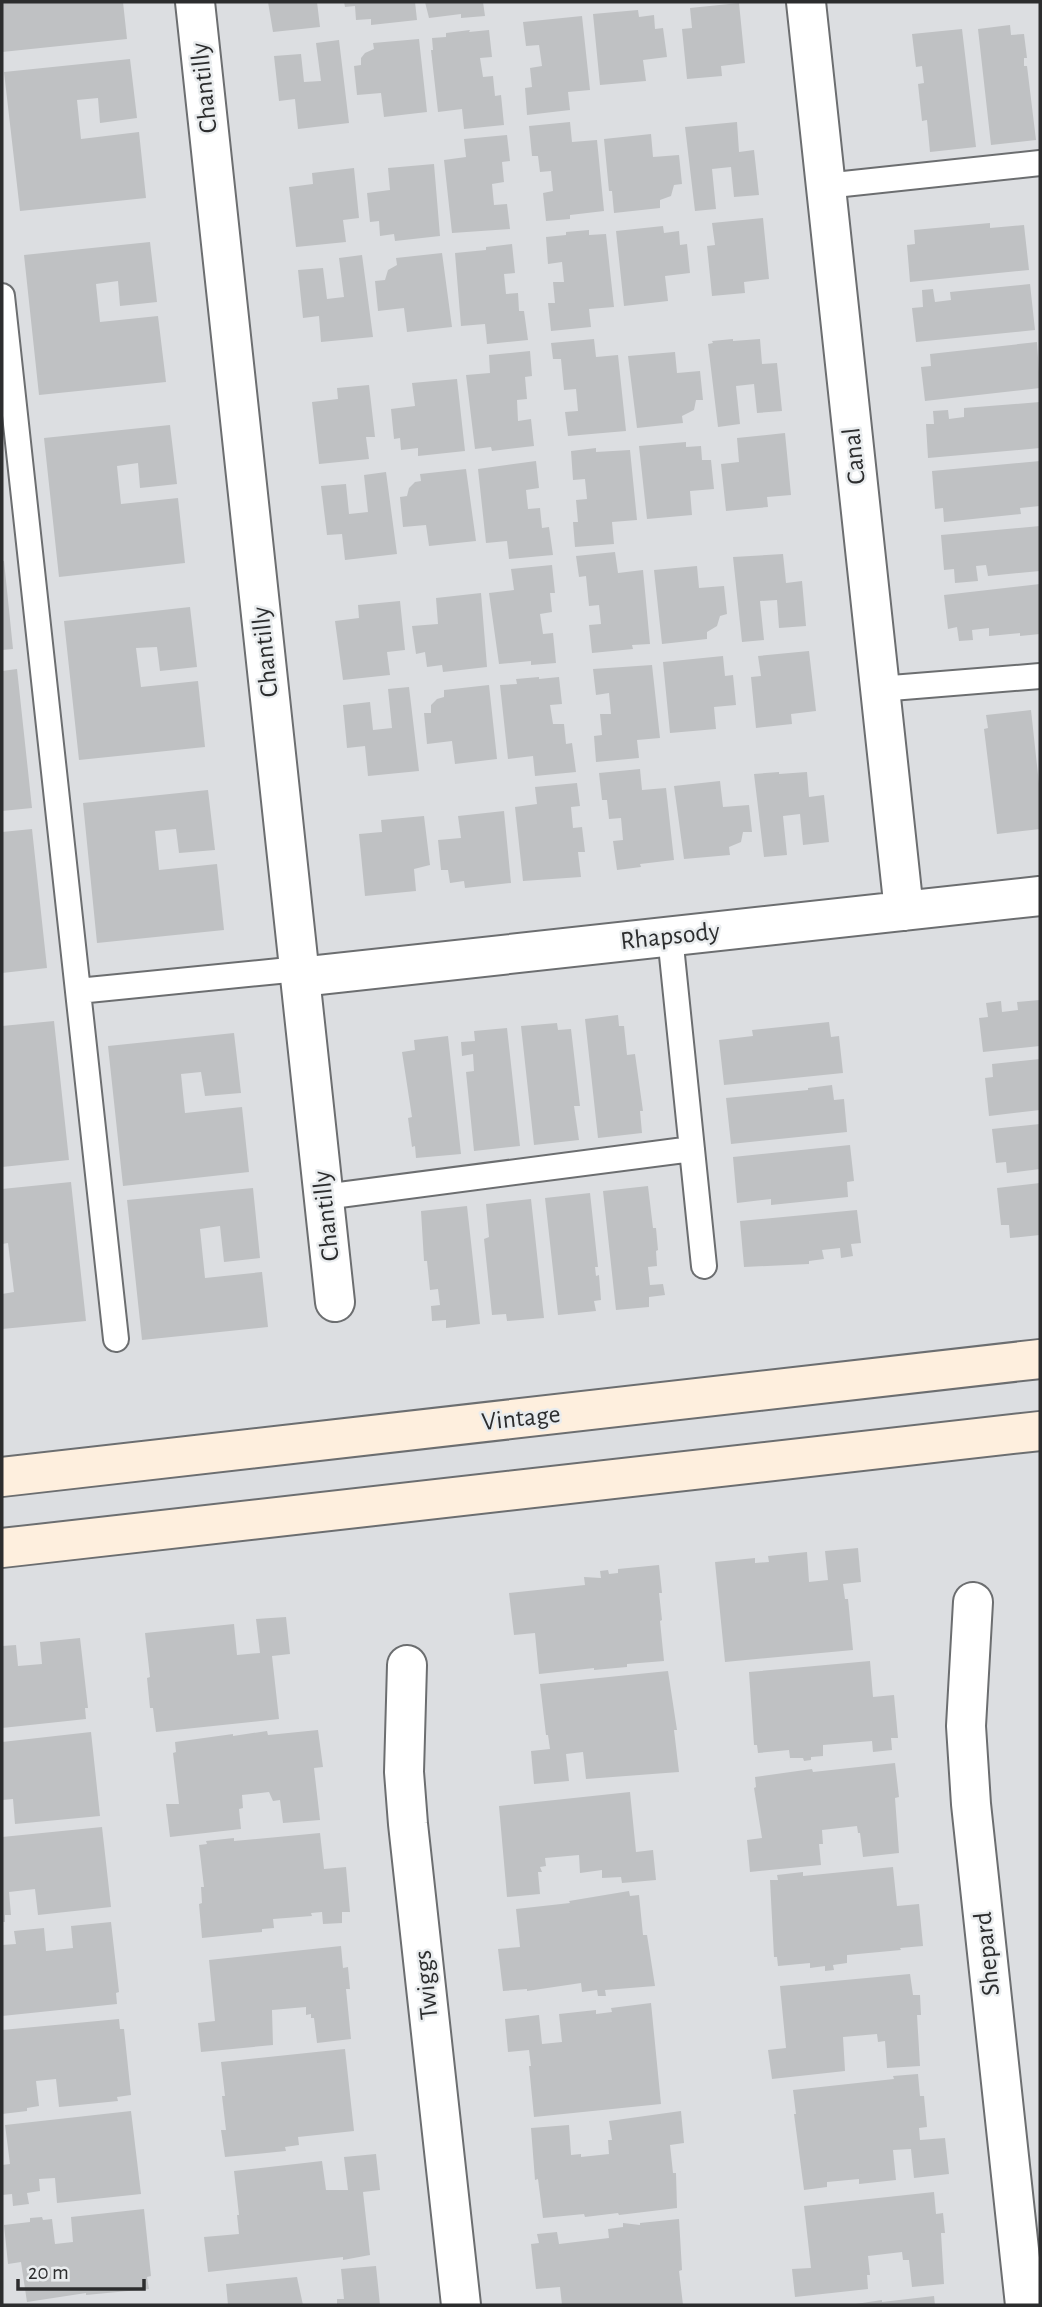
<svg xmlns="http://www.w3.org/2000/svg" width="1042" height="2307" font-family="'Alegreya Sans',sans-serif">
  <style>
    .building { fill: #bfc1c3 }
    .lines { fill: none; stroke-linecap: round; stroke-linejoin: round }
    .lane-casing { stroke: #6c6e70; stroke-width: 28 }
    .street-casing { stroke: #6c6e70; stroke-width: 42 }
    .secondary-casing { stroke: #6c6e70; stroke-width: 42 }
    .lane { stroke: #fff; stroke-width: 24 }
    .street { stroke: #fff; stroke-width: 38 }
    .secondary { stroke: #feefde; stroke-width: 38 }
    .labels { text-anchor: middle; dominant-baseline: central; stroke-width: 5; stroke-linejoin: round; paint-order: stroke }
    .street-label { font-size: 26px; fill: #2c2d2e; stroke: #e9ecee }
  </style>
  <rect width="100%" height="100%" fill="#dcdee1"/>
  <!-- building -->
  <path class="building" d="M2,2H123L127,39L2,52Z
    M268,2H317L320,27L273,32Z
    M344,2H415L417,20L371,25V19L356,20L355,6L345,7Z
    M425,2H483L485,16L461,18V14L429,18Z
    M739,3L745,63L721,66L722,76L687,79L682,29L692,28L690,8Z
    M638,10L639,17L654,15L655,29L663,28L667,57L643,60L646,81L600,85L593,14Z
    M582,16L590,90L568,92L570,110L527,115L525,88L532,87L530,68L542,66L539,45L526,46L523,22Z
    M1010,25L1011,35L1024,34L1027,58H1024V66H1027L1036,140L991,145L978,29Z
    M962,29L976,147L930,152L927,120L922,121L918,84L924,83L922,66L916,67L912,34Z
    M470,30L469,32L489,30L492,57L480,58L483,77L493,76L495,96L501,95L504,125L464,129L462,109L438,112L431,50H433L432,38L446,37V33Z
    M419,39L427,112L384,117L381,93L357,95L354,66L361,65V58L365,53L374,49L373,43Z
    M339,40L349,123L298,129L295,99L279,101L274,56L301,54L304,82L321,81L316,43Z
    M130,59L137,118L100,123L98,98L77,100L81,139L139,132L146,198L20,211L4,72Z
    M570,122L572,142L597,140L604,211L570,215V219L546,221L543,193L553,191L551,171L540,172L538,156H532L529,126Z
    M737,122L739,152L754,150L759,195L734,197L731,167L712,169L716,209L695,211L685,127Z
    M651,134L653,157L679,155L682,184L674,185L671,196L660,200V208L614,213L612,191H609L604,139Z
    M507,135L510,161L502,162L504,182L492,184L494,205L507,204L510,229L452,233L444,160L466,157L464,139Z
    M434,164L440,236L395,241L394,234L380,236L379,221L370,222L367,193L390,190L388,168Z
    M354,168L359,218L343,220L346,242L296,247L289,187L313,184L312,173Z
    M763,218L769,279L744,282L745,293L712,296L707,246L715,245L712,223Z
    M990,223V228L1024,225L1029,270L910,282L907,245L915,244L914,230Z
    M663,226L664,233L679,231L680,245L687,244L690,273L665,276L668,301L624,306L616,231Z
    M589,230V235L606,234L614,307L589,309L591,327L551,331L548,303H555L553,282H564L562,262L548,264L546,237L566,235V232Z
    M150,242L157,302L120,306L118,281L96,284L100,322L158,316L166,382L39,395L24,255Z
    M512,244L515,273L504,274L506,294L518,293L519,311H524L528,340L487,344L485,324L461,326L455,253L486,250V247Z
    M442,253L452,327L407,332L404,308L378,311L375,281L385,280L388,270L397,265L396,258Z
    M362,255L373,337L321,342L319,316L303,318L298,270L323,268L327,299L344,297L339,258Z
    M1030,284L1035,330L916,342L912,308L923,307L922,290L933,289L935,302L951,300L950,292Z
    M594,339L596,357L618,355L626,431L568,436L565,412L578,411L576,389L564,390L561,359H553L551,343Z
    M733,339V341L760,339L762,364L777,363L782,411L757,413L754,384L736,386L740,424L718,427L708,344L713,343L712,341Z
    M1037,342L1040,388L925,401L921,367L931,366L930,354Z
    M530,351L532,376L525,377L527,399L517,400L518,421L531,419L534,446L492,451L491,447L475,449L466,375L490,373L489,355Z
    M675,352L677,373L700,371L703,400H696L694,410L682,416L683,423L637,428L628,356Z
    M457,379L465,451L418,456V448L401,450L400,438L394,439L391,409L415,406L412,383Z
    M369,385L375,437H366L369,459L319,464L312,402L338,399L337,388Z
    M1040,402V448L928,458L926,424H934L933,411L948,410L949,419L964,417V408Z
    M170,425L177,484L140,488L138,463L117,466L121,504L178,498L185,563L59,577L44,438Z
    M785,433L791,495L767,497L768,507L726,511L721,464L739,462L737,438Z
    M686,442V447L701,446L702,460H711L714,489L690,491L692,515L647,519L639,446Z
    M596,448V452L630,450L637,520L612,522L614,544L575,547L573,522H578L576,500L587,499L585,479L573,480L571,451Z
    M536,461L539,488L526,490L528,509L540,508L542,528L549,527L553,555L509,559L507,541L486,543L478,469Z
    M1040,461V506L1020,508L1021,514L944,522L943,508L935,509L932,471Z
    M466,469L476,541L429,546L426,525L403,527L400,497L407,496L409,488L415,482L421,481L420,474Z
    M386,472L397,554L345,560L342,534L327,535L321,486L346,484L349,514L368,512L364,475Z
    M1040,526V571L988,576L986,565L976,566L978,581L955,583L954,569L944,570L941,535Z
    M615,552L618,573L643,570L650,644L632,645L633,649L592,653L589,625L601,624L599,605L589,606L586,576L579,577L576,556Z
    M783,554L786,583L802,581L806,626L779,628L777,600L760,601L764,640L742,642L733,557Z
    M2,561H4L13,649L2,650Z
    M552,565L555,593H550L552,612L540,614L543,634L553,633L556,663L531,665V661L499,664L489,593L514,590L511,569Z
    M697,566L699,588L724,586L727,614L720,616L717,626L707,632V639L662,644L654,570Z
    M1040,584V634L1020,636V633L989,636V628L972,630L973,640L959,641L957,627L948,629L944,595Z
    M481,593L487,667L443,672L442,665L427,667L425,652L416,654L412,626L438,624L436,598Z
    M400,601L405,650L387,652L390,675L343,680L335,621L359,618L358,605Z
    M190,607L197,667L160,671L157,647L136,648L141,687L198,681L205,747L79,760L64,621Z
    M809,651L816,711L791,714L792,724L756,728L751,677L761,676L758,656Z
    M723,656L725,676L733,675L736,705L714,707L716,729L670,733L663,662Z
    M652,665L660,738L637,740L639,758L596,762L594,736L602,735L600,714H611L609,693L596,695L593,669Z
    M17,669L32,808L2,811V671Z
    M539,677V679L559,677L562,704L550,705L553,724H564L566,744L572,743L576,772L535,776L533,756L508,759L500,685L517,684L516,679Z
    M489,685L497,759L455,764L452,741L427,744L424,713H431V705L437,699L444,697V690Z
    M409,687L419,771L368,776L365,746L347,748L343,705L370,702L373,730L392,728L388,689Z
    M1031,710L1040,793V829L997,834L984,729L988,728L986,715Z
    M640,769L642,790L666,788L674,860L640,864L641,867L617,870L613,841L623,840L621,818L609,819L607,800H602L599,773Z
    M779,772V774L807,772L809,797L824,795L829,842L803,845L800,814L783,816L787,855L764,857L754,774Z
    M720,781L723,807L749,805L752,832H743L741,842L729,847L730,855L684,859L674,786Z
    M577,783L580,806L571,807L573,828L582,827L585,852H578L581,877L523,881L515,807L537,804L535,787Z
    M208,790L215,850L179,853L176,829L155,831L159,870L217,864L224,930L97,943L83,803Z
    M504,811L511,883L465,888L464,881L450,883L448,870H441L438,840L461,838L458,816Z
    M424,816L430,865L414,869L416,891L365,896L359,834L382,832L381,820Z
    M32,829L47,968L2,973V832Z
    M1040,1000V1046L983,1052L979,1018L988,1017L986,1003L1001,1001L1002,1012L1018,1010L1017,1002Z
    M618,1015L619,1026H624L627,1055L635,1054L643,1111H640L642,1133L598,1138L585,1019Z
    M54,1021L69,1160L2,1167V1026Z
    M829,1022L831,1037L839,1036L843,1073L724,1085L719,1040L753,1036L752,1030Z
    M557,1023L558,1030L571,1029L580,1106H574L579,1140L534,1145L521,1026Z
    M507,1028L520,1146L474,1151L466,1072L474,1071L473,1054L462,1056L461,1042L475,1041L474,1031Z
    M234,1033L241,1093L205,1096L201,1072L181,1074L185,1113L242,1107L249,1172L123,1186L108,1046Z
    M448,1036L461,1154L416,1158L415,1146L412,1147L408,1118L412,1117L402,1052L415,1050L414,1040Z
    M1040,1059V1110L989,1116L985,1078L993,1077L992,1064Z
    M832,1085L834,1100L844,1099L847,1132L731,1144L726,1098L808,1090V1088Z
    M1040,1124V1169L1007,1173L1006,1162L996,1163L992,1129Z
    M850,1145L854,1181L847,1182L848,1197L771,1205V1199L737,1203L733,1157Z
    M71,1182L86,1321L2,1329V1294L14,1292L8,1243L2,1244V1189Z
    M1040,1183V1235L1010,1238L1009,1225H1001L997,1188Z
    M648,1186L653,1228H656L658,1250L656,1251L657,1266L648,1267L650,1285L663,1284L665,1295L649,1297V1307L616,1310L603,1191Z
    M253,1188L260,1258L224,1262L220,1226L200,1229L205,1278L262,1272L268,1327L142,1340L127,1200Z
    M590,1193L598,1267H595L596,1276L599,1275L601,1300L594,1301L596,1311L558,1315L545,1198Z
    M531,1199L544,1318L507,1321L506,1314L492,1315L484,1239L489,1237L486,1204Z
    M467,1206L480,1324L446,1328V1320L432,1321L431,1306L440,1305L438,1289L430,1290L427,1261H424L421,1211Z
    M857,1210L861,1243L851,1244L853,1256L841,1258L840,1248L822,1250L824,1259L809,1261V1264L744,1267L740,1221Z
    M858,1548L861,1582L843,1584L845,1599H848L853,1650L725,1662L715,1562L755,1558V1563L769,1562L768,1556L807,1552L809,1582L828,1580L825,1551Z
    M659,1565L662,1593H659L662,1620L660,1621L664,1661L627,1664V1667L594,1670V1668L539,1674L535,1633L514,1635L509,1593L585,1585L584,1577L601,1578L600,1571L608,1570L609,1574L618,1573V1569Z
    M286,1617L290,1654L272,1656L279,1719L156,1732L153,1708H150L147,1678L150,1677L145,1633L234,1624L237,1655L260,1653L256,1619Z
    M80,1638L88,1708H85L86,1719L2,1728V1646L16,1645L18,1666L42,1664L40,1642Z
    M870,1661L873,1697L894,1695L898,1738H891L892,1750L873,1752L872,1741L823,1745V1756L811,1757V1760L804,1761L803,1758H790L789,1750L758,1753L757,1745H754L749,1672Z
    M668,1671L677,1730H674L679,1772L586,1779L583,1752L566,1754L569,1781L534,1784L531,1751L550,1749L548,1735H546L540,1684Z
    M318,1730L323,1767L314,1768L320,1820L283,1823L280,1800L273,1801L269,1792L242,1795L243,1808L239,1809L241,1829L170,1837L166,1804H179L173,1753L176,1752L175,1742L233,1734V1736L267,1731L268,1735Z
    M91,1732L100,1816L15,1824L13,1799L2,1800V1742Z
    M895,1763L899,1797L895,1798L899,1853L863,1857L860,1833H858L857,1826L822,1830L823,1844H819L821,1865L750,1872L747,1840L762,1838L754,1788L756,1787L755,1777L812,1769L813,1772Z
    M630,1792L636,1852L653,1850L656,1880L622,1883L621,1877L602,1878V1870L580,1873L579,1855L545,1858L546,1866L540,1867L542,1872H538L540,1894L507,1897L499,1806Z
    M102,1827L111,1907L38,1915L35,1889L9,1892L11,1915H5V1922H2V1837Z
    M320,1833L324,1869L346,1867L350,1912H342V1923L323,1924L322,1912L311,1913L312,1916L273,1919L274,1928L262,1929V1932L202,1938L199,1904L202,1903L201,1887H204L199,1845L207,1844L206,1841L234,1838V1841Z
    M893,1867L897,1906L919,1904L923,1946L900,1948L901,1950L847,1955V1963L833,1965L834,1970L825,1971V1966L810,1968V1963L778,1966L777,1957H774L770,1880H778L777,1875L803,1872V1876Z
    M629,1891L630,1896L639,1895L643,1935H647L655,1986L605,1990L606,1996H598L597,1990L582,1992L581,1983L527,1991V1989L503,1991L498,1949L520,1947L516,1909L570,1903L569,1901Z
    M111,1922L119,1992L116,1993L117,2004L2,2016V1945L16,1944L14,1931L44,1928L46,1951L73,1948L71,1926Z
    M341,1946L343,1968L348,1967L350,1989H346L351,2039L317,2043L314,2018H311V2014L306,2015V2007L272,2010L273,2045L201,2052L198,2023L215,2021L209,1960Z
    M910,1974L913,1995H920L921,2015H917L920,2066L887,2068L885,2041L878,2042L877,2034L843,2037L845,2071L772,2079L768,2050L786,2048L780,1986Z
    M651,2003L661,2104L534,2117L529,2066H531L529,2050L508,2052L505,2019L539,2015L542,2044L562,2042L559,2014L596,2010V2014L612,2012L611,2008Z
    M119,2019L120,2029H124L131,2095L117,2097L118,2101L59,2107L56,2079L36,2081L39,2106L27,2108V2111L2,2114V2030Z
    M345,2049L354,2131L298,2137L299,2145L285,2147L286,2151L225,2157L221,2130H226L222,2096H225L221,2062Z
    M918,2074L920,2096H924L927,2127L919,2128L920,2140L945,2138L949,2174L914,2178L911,2149L893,2150L896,2180L859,2184V2179L827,2182V2187L804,2190L794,2114H796L793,2090L894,2079L893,2076Z
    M131,2111L141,2194L57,2203L55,2178L39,2179L40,2191L27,2193L29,2204L13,2206L12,2194L2,2195V2165L10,2164L5,2125Z
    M681,2111L684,2143L670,2145L673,2173H676L677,2208L619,2215L618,2213L585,2217L584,2214L543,2218L538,2179L535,2180L531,2128L569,2125L571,2155L581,2154V2157L609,2154L608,2140H612L609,2121Z
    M376,2154L380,2190L363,2192L370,2255L343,2260V2257L208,2272L204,2237L239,2234L237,2215H239L234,2171L322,2161L326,2190H348L344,2157Z
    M934,2192L936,2214L943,2213L945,2233H941L944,2284L912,2287L909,2260H903L902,2252L868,2256L870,2275H867L868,2289L795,2297L792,2269L811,2268L804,2206Z
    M144,2209L151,2276L147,2277L149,2289L86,2295V2293L27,2302L21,2262L8,2264L4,2225L30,2222V2218L42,2217L43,2220L52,2219L55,2244L73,2242L71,2217Z
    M679,2219L682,2270L679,2271L683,2305H562L560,2287L536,2289L531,2244L539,2243L537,2234L557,2232L559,2244L609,2238L608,2229L623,2227V2223L640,2225V2223Z
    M376,2266L380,2305H337V2299H344L341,2269Z
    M297,2277L303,2305H228L226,2284Z
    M934,2296L935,2305H849L882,2300V2302Z"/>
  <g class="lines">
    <!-- lane casing -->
    <g class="lane-casing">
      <path id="lane" d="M825,186L1040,163
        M2,296L116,1339
        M879,689L1040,676
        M670,936L704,1266
        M78,991L299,969
        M324,1197L692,1149"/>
    </g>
    <!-- street casing -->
    <g class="street-casing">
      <path id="street" d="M195,2L335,1302
        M806,2L904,911
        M300,977L1040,896
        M973,1602L966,1726L971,1804L1025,2305
        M407,1665L404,1772L408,1824L461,2305"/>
    </g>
    <!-- secondary casing -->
    <g class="secondary-casing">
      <path id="secondary" d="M2,1477L1040,1359
        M2,1548L1040,1431"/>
    </g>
    <!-- lane -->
    <use href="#lane" class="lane"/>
    <!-- street -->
    <use href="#street" class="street"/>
    <!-- secondary -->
    <use href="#secondary" class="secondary"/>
  </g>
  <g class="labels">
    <!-- street labels -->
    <g class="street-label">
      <text transform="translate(204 88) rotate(-96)">Chantilly</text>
      <text transform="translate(854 456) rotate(-96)">Canal</text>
      <text transform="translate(265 652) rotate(-96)">Chantilly</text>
      <text transform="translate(670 936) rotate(-6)">Rhapsody</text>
      <text transform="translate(326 1216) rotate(-96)">Chantilly</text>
      <text transform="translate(521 1418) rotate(-6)">Vintage</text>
      <text transform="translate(987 1954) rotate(-96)">Shepard</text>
      <text transform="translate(426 1985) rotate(-96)">Twiggs</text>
    </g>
  </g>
  <!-- border -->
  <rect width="1042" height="2307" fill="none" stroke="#2c2d2e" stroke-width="7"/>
  <!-- scale -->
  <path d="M18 2279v10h126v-10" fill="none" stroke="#2c2d2e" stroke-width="3.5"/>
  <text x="28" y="2279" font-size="21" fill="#2c2d2e" stroke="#e9ecee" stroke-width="5" paint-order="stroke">20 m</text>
</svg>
